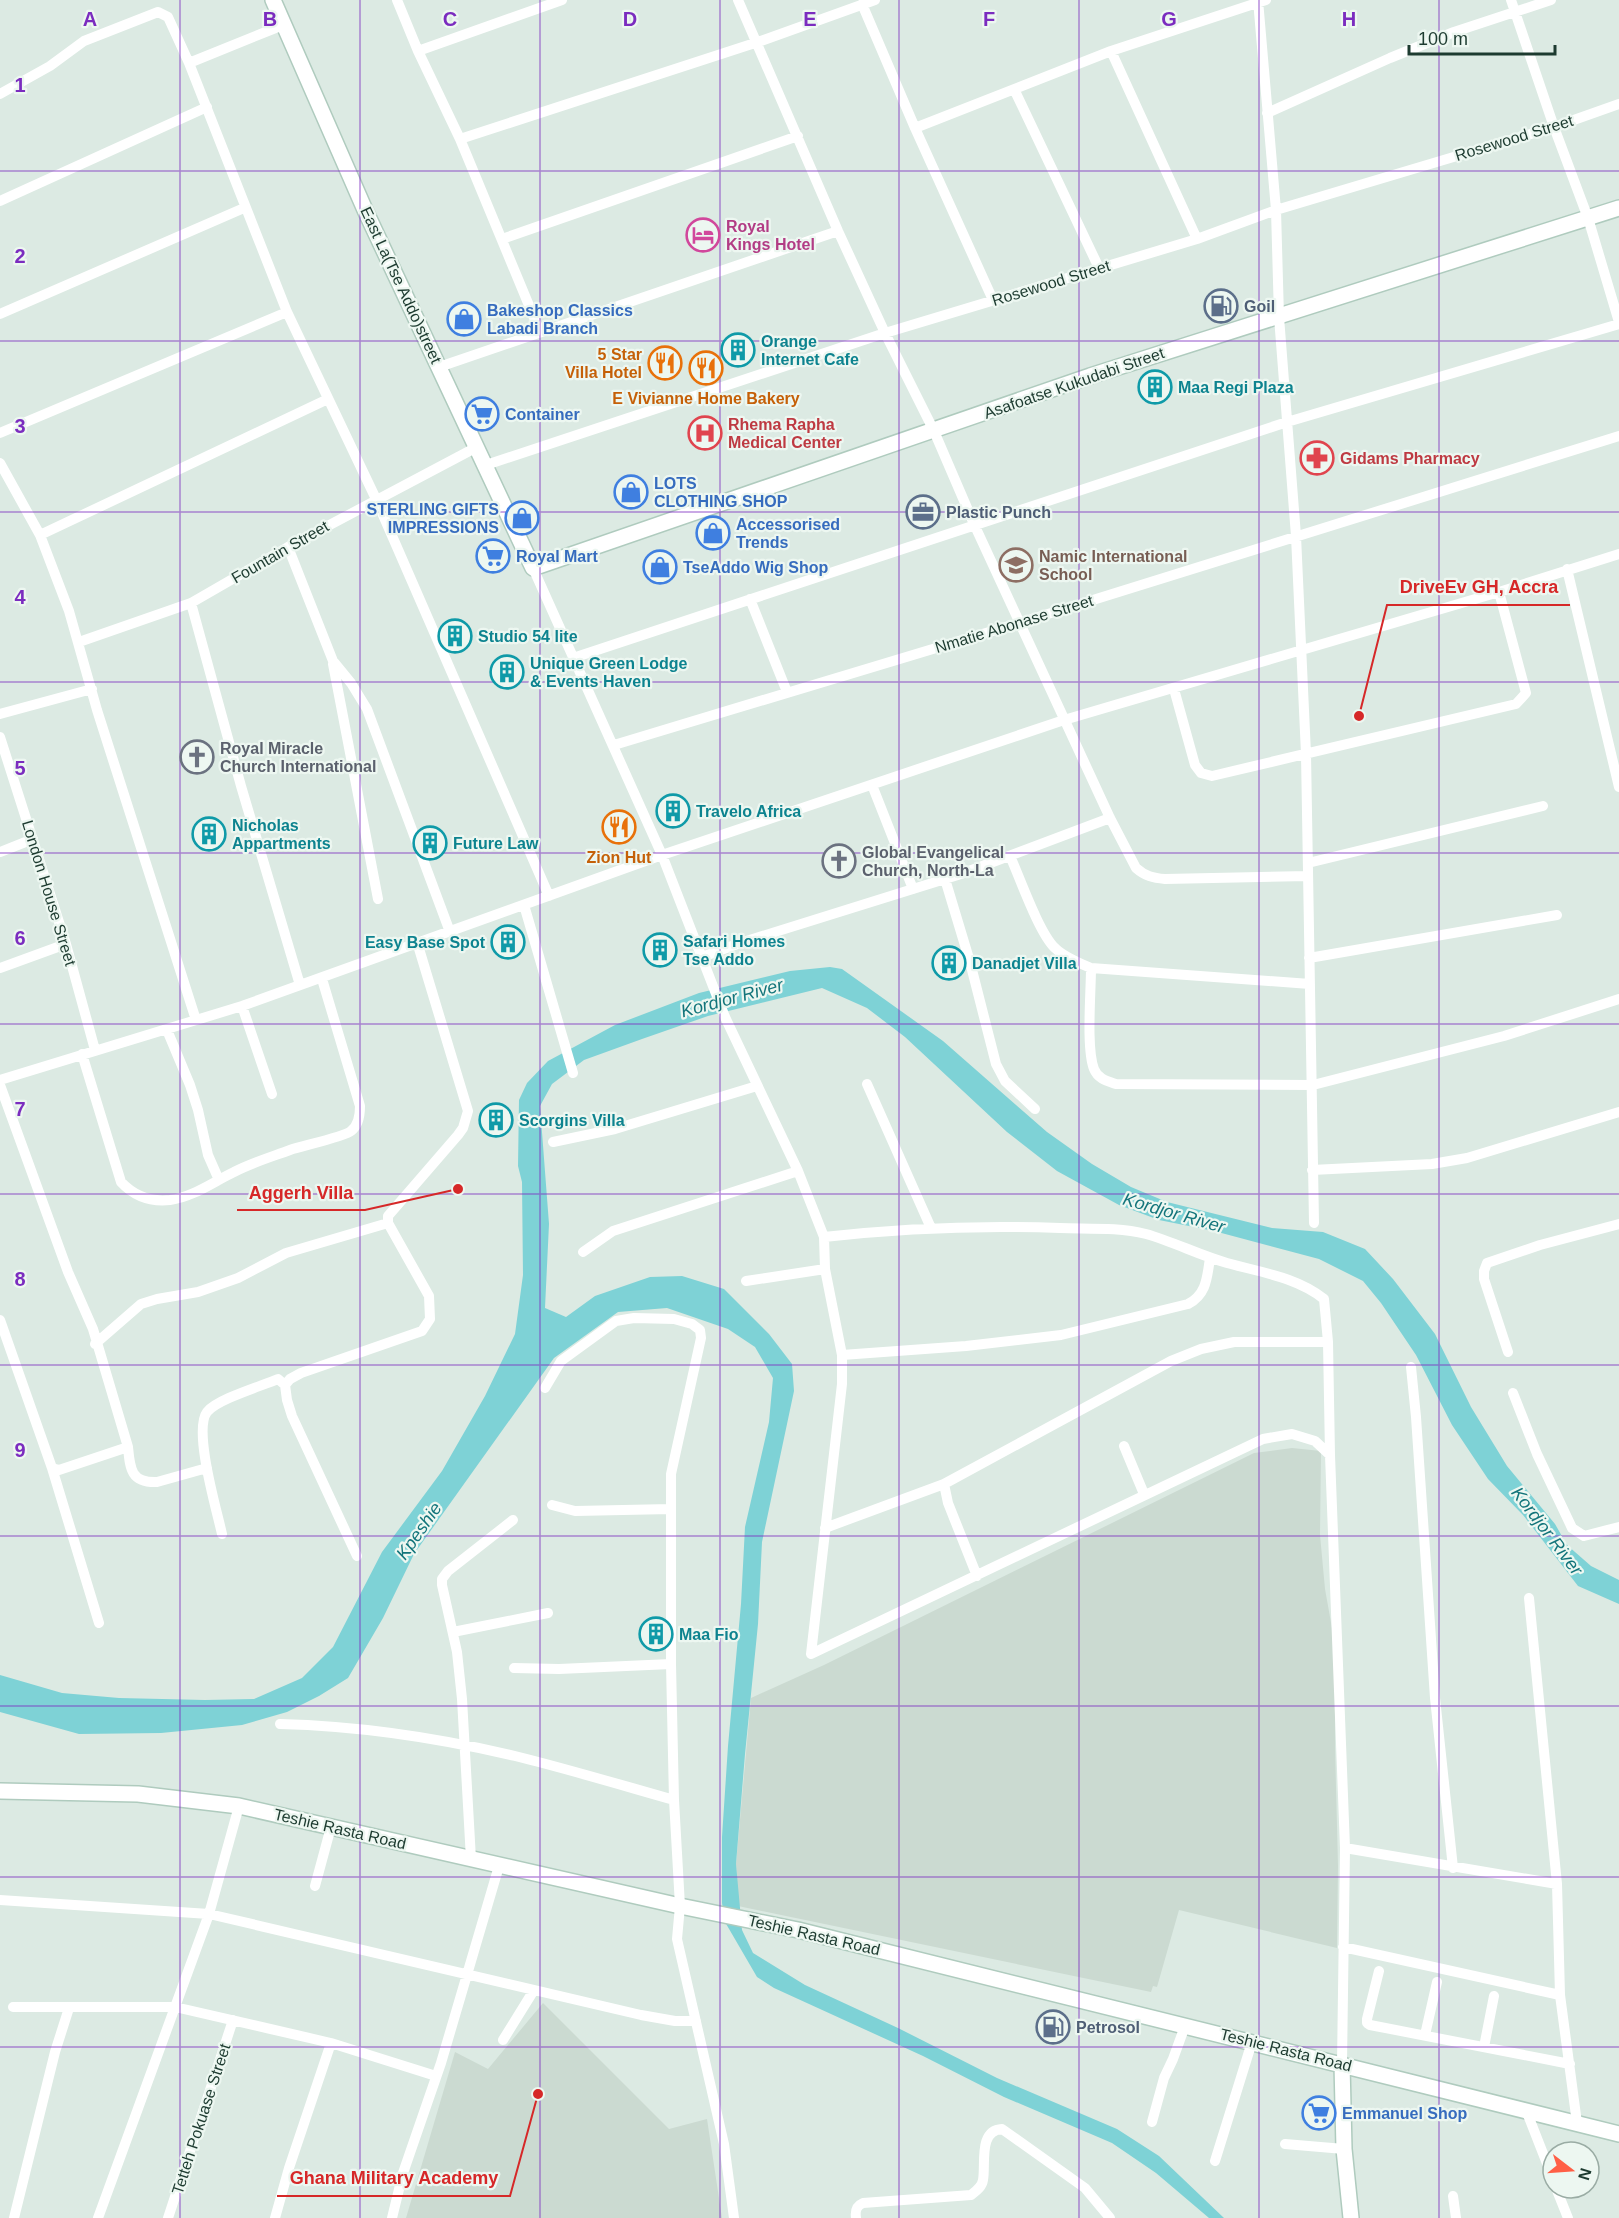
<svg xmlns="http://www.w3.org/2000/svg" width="1619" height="2218" font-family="Helvetica,sans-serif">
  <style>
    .built { fill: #cbdad1 }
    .water { fill: #7ed2d6 }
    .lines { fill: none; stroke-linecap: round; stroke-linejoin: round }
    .secondary-casing { stroke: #afcbbe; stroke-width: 18 }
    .street { stroke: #fff; stroke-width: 10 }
    .secondary { stroke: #fff; stroke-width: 15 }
    .grid { fill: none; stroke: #7b2cbf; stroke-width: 1.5; stroke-opacity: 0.55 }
    .labels { text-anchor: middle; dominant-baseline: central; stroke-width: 4.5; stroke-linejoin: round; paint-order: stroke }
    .street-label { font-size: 16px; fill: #1d3b30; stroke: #edf7f1 }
    .hotel-label { font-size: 16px; font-weight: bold; fill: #b23c85; stroke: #edf7f1; text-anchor: start }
    .service-label { font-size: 16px; font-weight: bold; fill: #4e5e75; stroke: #edf7f1; text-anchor: start }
    .shop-label { font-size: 16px; font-weight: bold; fill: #366cbe; stroke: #edf7f1; text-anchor: start }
    .culture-label { font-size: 16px; font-weight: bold; fill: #0d838f; stroke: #edf7f1; text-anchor: start }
    .food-label { font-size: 16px; font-weight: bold; fill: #c56008; stroke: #edf7f1 }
    .health-label { font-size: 16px; font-weight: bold; fill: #be3a42; stroke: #edf7f1; text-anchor: start }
    .education-label { font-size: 16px; font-weight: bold; fill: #785e54; stroke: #edf7f1; text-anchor: start }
    .worship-label { font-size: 16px; font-weight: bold; fill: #5b616d; stroke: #edf7f1; text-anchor: start }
    .water-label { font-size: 18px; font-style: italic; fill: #13757b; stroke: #edf7f1 }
    .grid-label { font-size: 20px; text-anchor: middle; font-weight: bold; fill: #7b2cbf; stroke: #edf7f1; stroke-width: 4.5; stroke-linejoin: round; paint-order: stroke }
    .leader { fill: none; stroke: #d62828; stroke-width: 2 }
    .callout-dot { fill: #d62828; stroke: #edf7f1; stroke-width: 2 }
    .callout-label { font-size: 18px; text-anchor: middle; font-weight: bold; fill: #d62828; stroke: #edf7f1; stroke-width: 4.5; stroke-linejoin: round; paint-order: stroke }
  </style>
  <rect width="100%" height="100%" fill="#dceae3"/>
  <!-- built -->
  <path class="built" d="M1292,1448L1321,1451L1320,1535L1325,1589L1335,1645V1747L1338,1866L1337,1948L1179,1910L1157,1987L1153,1986L1151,1992L738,1906L736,1864L751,1698L824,1665L1254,1453Z
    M543,2003L669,2129L707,2119L722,2218H406L455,2052L488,2069Z"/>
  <!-- water -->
  <path class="water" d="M830,967L842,969L943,1041L1047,1132L1092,1164L1131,1187L1167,1202L1272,1228L1323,1232L1365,1249L1393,1279L1435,1334L1471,1407L1507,1466L1555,1524L1567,1545L1591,1566L1619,1580V1604L1578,1586L1523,1515L1488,1479L1452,1425L1416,1355L1381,1303L1363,1281L1319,1259L1214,1231L1159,1220L1119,1205L1057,1171L1007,1132L905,1037L867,1008L822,988L708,1016L642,1039L584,1060L552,1084L540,1106L549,1224L545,1308L566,1317L595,1296L650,1277L682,1276L724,1289L769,1334L792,1364L794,1391L762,1542L758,1624L745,1754L736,1864L742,1930L753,1953L805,1985L898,2028L997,2078L1117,2129L1159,2156L1224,2218H1209L1156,2173L1112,2143L1004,2097L923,2056L774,1988L757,1977L725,1922L722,1903V1837L728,1746L741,1604L745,1527L769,1422L773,1378L755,1347L728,1329L667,1308L618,1312L554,1358L414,1554L383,1618L348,1678L319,1696L287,1712L242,1725L161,1733L79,1734L0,1712V1675L62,1693L119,1698L205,1700L254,1699L302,1678L333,1647L382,1552L442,1471L485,1396L515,1334L523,1275L522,1182L518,1166L519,1100L527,1083L548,1061L615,1025L699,993L790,971Z"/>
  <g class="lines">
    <!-- secondary casing -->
    <g class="secondary-casing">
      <path id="secondary" d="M273,0L365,210L533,568L1090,376L1619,208
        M0,1791L138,1794L239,1806L680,1906L798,1930L1619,2134
        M1342,2064L1344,2149L1351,2218"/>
    </g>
    <!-- street -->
    <path class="street" d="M397,0L418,51L460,139L540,332
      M738,0L838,231L885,333L934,431L974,524L1110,818L1136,868C1145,876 1153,878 1165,879L1308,876
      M1258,0L1276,210L1279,317L1296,536L1306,754L1314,1223
      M1511,0L1554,127L1588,218L1619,322
      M862,4L915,128L1111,51L1266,0
      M283,25L189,63L287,312L376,499L549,896
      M418,51L562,0
      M1111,51L1197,239
      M1014,89L1099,268
      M0,94L50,66L84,41L158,12L168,17L189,63
      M1267,113L1390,58L1454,32L1551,0
      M915,128L993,300
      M460,139L758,42L875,0
      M0,201L207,107
      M502,239L798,136
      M0,314L244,208
      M439,367L838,231
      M0,433L287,312
      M0,463L40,535L69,611L97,710L196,1020
      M483,466L885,333L1197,239L1276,210L1554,127L1619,104
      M40,535L328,399
      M288,547L333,661L351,683L367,709L450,932
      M533,568L662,855L725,1017L798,1171L824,1237L825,1269L842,1355V1384L811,1654
      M1567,569L1619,787
      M750,599L787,692
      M191,603L241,786L300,985
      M79,642L191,603L288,547L475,448
      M573,658L1287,422L1619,324
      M333,664L378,899
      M1174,689L1195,765L1201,773L1212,776L1516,704L1526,693L1499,592
      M0,714L92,689
      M0,737L66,944L95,1050
      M614,745L1019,623L1619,436
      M872,785L913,889
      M0,852L33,839
      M1010,856C1020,878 1039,933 1055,948C1064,957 1079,963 1091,968L1310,984
      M1308,863L1543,806
      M945,879L970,962L996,1064L1005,1081L1035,1109
      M524,905L573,1073
      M702,957L740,943L961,874L1110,818
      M1309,958L1557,915
      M0,968L66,944
      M1091,968C1091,993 1086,1048 1094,1069C1098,1079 1107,1081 1116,1084L1313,1085L1504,1036L1619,999
      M242,1006L272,1094
      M167,1030L190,1085L198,1110L208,1155L219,1180
      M82,1054L121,1182C134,1196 151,1202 170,1200C193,1197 213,1182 234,1172C251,1163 271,1157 290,1150C301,1146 344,1137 351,1131C359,1125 360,1114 360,1106L322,979
      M0,1080L242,1006L662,855L1064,720L1499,592L1619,554
      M867,1084L931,1228
      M0,1085L68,1272L93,1329L128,1447C130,1469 131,1483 157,1482L207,1468
      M553,1142L615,1129L757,1086
      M1312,1170L1432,1164L1467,1158L1619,1112
      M824,1237C903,1228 981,1225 1060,1228C1088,1229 1118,1227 1146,1234C1174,1242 1199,1255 1227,1263C1259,1272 1297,1277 1324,1299L1328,1342L1330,1455L1345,1848L1342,2064
      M583,1252L613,1231L798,1171
      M746,1281L825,1269
      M0,1320L52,1468L59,1470L128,1447
      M95,1344L141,1304L157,1299L198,1292L238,1278L286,1253L388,1223
      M1508,1352L1484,1279V1271L1487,1263L1540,1245L1619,1224
      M842,1355L966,1346L1061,1335L1188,1304C1207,1294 1207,1277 1210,1258
      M1411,1367L1416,1417L1435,1698L1453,1868
      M545,1388L561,1361L616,1321L634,1318L674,1319L692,1324L700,1330L701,1338L671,1474V1664L674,1800L680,1906L677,1939L724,2144L734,2218
      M1513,1393L1537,1454L1572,1528L1584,1536L1619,1527
      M1124,1446L1144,1494
      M52,1468L99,1623
      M552,1505L575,1511L671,1509
      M825,1528L944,1484
      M222,1534C217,1511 193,1430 207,1412C217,1399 262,1386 278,1379L285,1385
      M357,1556L292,1416L287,1400L285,1385L290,1379L301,1373L422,1331L430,1319L429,1296L388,1223V1216L458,1135L463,1128L468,1111L417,942
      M977,1576L948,1503L944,1484L1171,1361L1201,1349L1234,1342H1328
      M1529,1598L1557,1884L1560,1995L1577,2123
      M453,1632L548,1613
      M811,1654L1263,1439L1292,1434L1315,1441L1330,1455
      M514,1668L559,1669L671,1664
      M280,1724C358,1726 439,1738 515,1756C568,1769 621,1785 674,1800
      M1345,1848L1557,1884
      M471,1859L462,1699L457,1652L442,1585V1579L448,1571L513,1520
      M315,1886L331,1827
      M0,1900L209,1914L641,2015L675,2021H696
      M1343,1947L1560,1995
      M1379,1971L1367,2019V2023L1370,2025L1570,2064
      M13,2007H175L331,2043L436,2076
      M1425,2035L1437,1982
      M503,2040L534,1990
      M1484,2047L1494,1996
      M1526,2110L1553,2179
      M1152,2122L1164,2078L1173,2059L1185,2026
      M1285,2144L1344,2149
      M1215,2161L1252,2042
      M1556,2188L1568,2218
      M1453,2196L1456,2218
      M14,2218L55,2052L69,2008
      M98,2218L209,1914L239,1806
      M168,2218L233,2020
      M275,2218L289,2168L331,2043
      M392,2218L403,2173L441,2063L499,1866
      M856,2218C855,2211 856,2206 863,2203L971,2195C976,2191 982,2187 983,2180C986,2165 978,2130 1002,2129L1085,2188L1110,2218"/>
    <!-- secondary -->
    <use href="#secondary" class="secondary"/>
  </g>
  <!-- grid -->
  <path class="grid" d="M180,0V2218M360,0V2218M540,0V2218M720,0V2218M899,0V2218M1079,0V2218M1259,0V2218M1439,0V2218M0,171H1619M0,341H1619M0,512H1619M0,682H1619M0,853H1619M0,1024H1619M0,1194H1619M0,1365H1619M0,1536H1619M0,1706H1619M0,1877H1619M0,2047H1619"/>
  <!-- icons -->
  <defs>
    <g id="hotel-ring" transform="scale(1.725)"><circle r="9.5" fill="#edf7f1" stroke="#d1479c" stroke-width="1.5"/><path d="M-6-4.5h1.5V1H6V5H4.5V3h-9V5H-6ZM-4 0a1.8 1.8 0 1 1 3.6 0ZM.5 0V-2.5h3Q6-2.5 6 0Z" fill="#d1479c"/></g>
    <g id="fuel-ring" transform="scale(1.725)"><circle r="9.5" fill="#edf7f1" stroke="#5c6f8a" stroke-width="1.5"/><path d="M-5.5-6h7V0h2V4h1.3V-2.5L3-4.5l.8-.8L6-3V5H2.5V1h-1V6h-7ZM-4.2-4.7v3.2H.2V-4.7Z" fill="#5c6f8a"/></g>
    <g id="shop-ring" transform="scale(1.725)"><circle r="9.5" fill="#edf7f1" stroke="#3f7fe0" stroke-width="1.5"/><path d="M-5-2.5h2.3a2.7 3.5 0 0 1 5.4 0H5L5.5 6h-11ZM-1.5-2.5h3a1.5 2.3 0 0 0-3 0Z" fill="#3f7fe0"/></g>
    <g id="building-ring" transform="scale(1.725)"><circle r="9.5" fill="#edf7f1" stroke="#0f9aa8" stroke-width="1.5"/><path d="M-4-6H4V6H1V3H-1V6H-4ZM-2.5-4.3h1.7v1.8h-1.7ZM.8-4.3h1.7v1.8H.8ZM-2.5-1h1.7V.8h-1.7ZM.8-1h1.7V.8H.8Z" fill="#0f9aa8"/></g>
    <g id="restaurant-ring" transform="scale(1.725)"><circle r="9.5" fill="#edf7f1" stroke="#e8710a" stroke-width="1.5"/><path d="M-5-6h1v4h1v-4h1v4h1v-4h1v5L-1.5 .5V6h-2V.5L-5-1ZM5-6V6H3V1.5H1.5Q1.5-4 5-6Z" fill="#e8710a"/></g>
    <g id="supermarket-ring" transform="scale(1.725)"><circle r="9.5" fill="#edf7f1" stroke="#3f7fe0" stroke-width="1.5"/><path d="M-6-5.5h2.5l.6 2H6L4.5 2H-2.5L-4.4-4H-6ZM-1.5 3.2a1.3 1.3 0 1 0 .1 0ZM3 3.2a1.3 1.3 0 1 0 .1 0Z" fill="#3f7fe0"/></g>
    <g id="hospital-ring" transform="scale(1.725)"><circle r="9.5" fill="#edf7f1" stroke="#e0444e" stroke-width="1.5"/><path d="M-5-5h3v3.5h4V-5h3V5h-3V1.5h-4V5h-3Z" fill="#e0444e"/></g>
    <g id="pharmacy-ring" transform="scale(1.725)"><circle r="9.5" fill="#edf7f1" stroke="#e0444e" stroke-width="1.5"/><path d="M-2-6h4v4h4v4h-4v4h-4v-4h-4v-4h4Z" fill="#e0444e"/></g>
    <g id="office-ring" transform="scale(1.725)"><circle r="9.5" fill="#edf7f1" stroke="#5c6f8a" stroke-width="1.5"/><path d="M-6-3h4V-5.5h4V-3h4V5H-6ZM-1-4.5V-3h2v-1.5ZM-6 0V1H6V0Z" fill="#5c6f8a"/></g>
    <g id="school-ring" transform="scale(1.725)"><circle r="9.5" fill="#edf7f1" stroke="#8d6e63" stroke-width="1.5"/><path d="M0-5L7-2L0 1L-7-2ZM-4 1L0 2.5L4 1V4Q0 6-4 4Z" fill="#8d6e63"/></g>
    <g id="church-ring" transform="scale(1.725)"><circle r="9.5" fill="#edf7f1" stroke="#6b7280" stroke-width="1.5"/><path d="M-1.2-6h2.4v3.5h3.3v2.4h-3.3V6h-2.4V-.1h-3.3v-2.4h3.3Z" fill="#6b7280"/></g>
  </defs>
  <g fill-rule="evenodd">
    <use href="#hotel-ring" x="703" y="235"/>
    <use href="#fuel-ring" x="1221" y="306"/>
    <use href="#shop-ring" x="464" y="319"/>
    <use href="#building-ring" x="738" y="350"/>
    <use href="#restaurant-ring" x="665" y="363"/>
    <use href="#restaurant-ring" x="706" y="368"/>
    <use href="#building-ring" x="1155" y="387"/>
    <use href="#supermarket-ring" x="482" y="414"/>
    <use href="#hospital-ring" x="705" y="433"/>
    <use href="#pharmacy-ring" x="1317" y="458"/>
    <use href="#shop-ring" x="631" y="492"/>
    <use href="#office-ring" x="923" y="512"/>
    <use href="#shop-ring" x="522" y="518"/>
    <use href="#shop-ring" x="713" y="533"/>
    <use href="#supermarket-ring" x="493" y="556"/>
    <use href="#school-ring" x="1016" y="565"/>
    <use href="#shop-ring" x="660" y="567"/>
    <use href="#building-ring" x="455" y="636"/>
    <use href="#building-ring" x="507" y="672"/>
    <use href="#church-ring" x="197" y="757"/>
    <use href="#building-ring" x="673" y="811"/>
    <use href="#restaurant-ring" x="619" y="827"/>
    <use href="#building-ring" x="209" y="834"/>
    <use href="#building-ring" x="430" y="843"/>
    <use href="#church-ring" x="839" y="861"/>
    <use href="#building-ring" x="508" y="942"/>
    <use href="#building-ring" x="660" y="950"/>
    <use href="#building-ring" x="949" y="963"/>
    <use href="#building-ring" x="496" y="1120"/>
    <use href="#building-ring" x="656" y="1634"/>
    <use href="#fuel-ring" x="1053" y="2027"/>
    <use href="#supermarket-ring" x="1319" y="2113"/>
  </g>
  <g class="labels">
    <!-- street labels -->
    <g class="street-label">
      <text transform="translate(1514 138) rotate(-17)">Rosewood Street</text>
      <text transform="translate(1051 283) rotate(-17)">Rosewood Street</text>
      <text transform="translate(401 285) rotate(65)">East La(Tse Addo)street</text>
      <text transform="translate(1074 383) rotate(-19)">Asafoatse Kukudabi Street</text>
      <text transform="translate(280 552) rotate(-30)">Fountain Street</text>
      <text transform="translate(1014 624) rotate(-17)">Nmatie Abonase Street</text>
      <text transform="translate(49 893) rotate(73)">London House Street</text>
      <text transform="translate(340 1829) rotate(13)">Teshie Rasta Road</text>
      <text transform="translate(814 1935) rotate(13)">Teshie Rasta Road</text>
      <text transform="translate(1286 2050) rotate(14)">Teshie Rasta Road</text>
      <text transform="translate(201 2119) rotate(-72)">Tetteh Pokuase Street</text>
    </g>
    <!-- hotel labels -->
    <g class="hotel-label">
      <text x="726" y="226">Royal<tspan x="726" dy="18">Kings Hotel</tspan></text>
    </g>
    <!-- service labels -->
    <g class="service-label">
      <text x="1244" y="306">Goil</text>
      <text x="946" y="512">Plastic Punch</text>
      <text x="1076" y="2027">Petrosol</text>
    </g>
    <!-- shop labels -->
    <g class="shop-label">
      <text x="487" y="310">Bakeshop Classics<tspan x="487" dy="18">Labadi Branch</tspan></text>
      <text x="505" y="414">Container</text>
      <text x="654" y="483">LOTS<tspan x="654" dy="18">CLOTHING SHOP</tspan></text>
      <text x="499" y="509" text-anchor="end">STERLING GIFTS<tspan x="499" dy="18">IMPRESSIONS</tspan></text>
      <text x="736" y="524">Accessorised<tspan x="736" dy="18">Trends</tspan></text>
      <text x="516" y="556">Royal Mart</text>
      <text x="683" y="567">TseAddo Wig Shop</text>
      <text x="1342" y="2113">Emmanuel Shop</text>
    </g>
    <!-- culture labels -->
    <g class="culture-label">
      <text x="761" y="341">Orange<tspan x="761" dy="18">Internet Cafe</tspan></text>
      <text x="1178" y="387">Maa Regi Plaza</text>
      <text x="478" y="636">Studio 54 lite</text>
      <text x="530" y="663">Unique Green Lodge<tspan x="530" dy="18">&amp; Events Haven</tspan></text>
      <text x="696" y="811">Travelo Africa</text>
      <text x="232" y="825">Nicholas<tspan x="232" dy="18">Appartments</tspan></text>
      <text x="453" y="843">Future Law</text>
      <text x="683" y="941">Safari Homes<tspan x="683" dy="18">Tse Addo</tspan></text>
      <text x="485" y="942" text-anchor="end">Easy Base Spot</text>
      <text x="972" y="963">Danadjet Villa</text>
      <text x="519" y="1120">Scorgins Villa</text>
      <text x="679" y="1634">Maa Fio</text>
    </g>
    <!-- food labels -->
    <g class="food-label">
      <text x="642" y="354" text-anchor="end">5 Star<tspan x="642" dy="18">Villa Hotel</tspan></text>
      <text x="706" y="398">E Vivianne Home Bakery</text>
      <text x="619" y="857">Zion Hut</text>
    </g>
    <!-- health labels -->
    <g class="health-label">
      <text x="728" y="424">Rhema Rapha<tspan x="728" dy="18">Medical Center</tspan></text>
      <text x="1340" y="458">Gidams Pharmacy</text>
    </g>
    <!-- education labels -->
    <g class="education-label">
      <text x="1039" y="556">Namic International<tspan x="1039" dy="18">School</tspan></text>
    </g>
    <!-- worship labels -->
    <g class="worship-label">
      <text x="220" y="748">Royal Miracle<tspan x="220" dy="18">Church International</tspan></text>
      <text x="862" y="852">Global Evangelical<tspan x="862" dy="18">Church, North-La</tspan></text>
    </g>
    <!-- water labels -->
    <g class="water-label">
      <text transform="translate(732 998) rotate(-15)">Kordjor River</text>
      <text transform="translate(1174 1213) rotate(16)">Kordjor River</text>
      <text transform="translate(419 1531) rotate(-55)">Kpeshie</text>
      <text transform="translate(1547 1531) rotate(53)">Kordjor River</text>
    </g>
  </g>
  <g class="grid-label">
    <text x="90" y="26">A</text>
    <text x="270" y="26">B</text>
    <text x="450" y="26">C</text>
    <text x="630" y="26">D</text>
    <text x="810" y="26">E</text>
    <text x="989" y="26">F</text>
    <text x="1169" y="26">G</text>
    <text x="1349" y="26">H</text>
    <text x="20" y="92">1</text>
    <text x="20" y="263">2</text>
    <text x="20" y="433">3</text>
    <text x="20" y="604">4</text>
    <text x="20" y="775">5</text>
    <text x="20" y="945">6</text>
    <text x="20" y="1116">7</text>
    <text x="20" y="1286">8</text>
    <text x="20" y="1457">9</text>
  </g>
  <!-- callouts -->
  <path class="leader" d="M1359 716L1387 605H1570M458 1189L365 1210H237M538 2094L510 2196H277"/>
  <g class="callout-dot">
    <circle cx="1359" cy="716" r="6"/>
    <circle cx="458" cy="1189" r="6"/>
    <circle cx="538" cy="2094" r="6"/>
  </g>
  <g class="callout-label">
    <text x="1479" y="593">DriveEv GH, Accra</text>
    <text x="301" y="1199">Aggerh Villa</text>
    <text x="394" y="2184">Ghana Military Academy</text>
  </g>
  <!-- north arrow -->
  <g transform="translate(1571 2170) rotate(107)"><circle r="28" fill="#edf7f1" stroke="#9aaca4" stroke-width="1.5"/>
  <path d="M0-4.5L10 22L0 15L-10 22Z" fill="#ff5f46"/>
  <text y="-9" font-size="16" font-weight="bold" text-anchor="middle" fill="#1d3b30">N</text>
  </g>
  <!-- scale -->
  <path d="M1409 45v9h146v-9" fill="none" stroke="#1d3b30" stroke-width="3"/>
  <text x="1418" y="45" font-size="18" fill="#1d3b30" stroke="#edf7f1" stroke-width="4.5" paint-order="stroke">100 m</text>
</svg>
